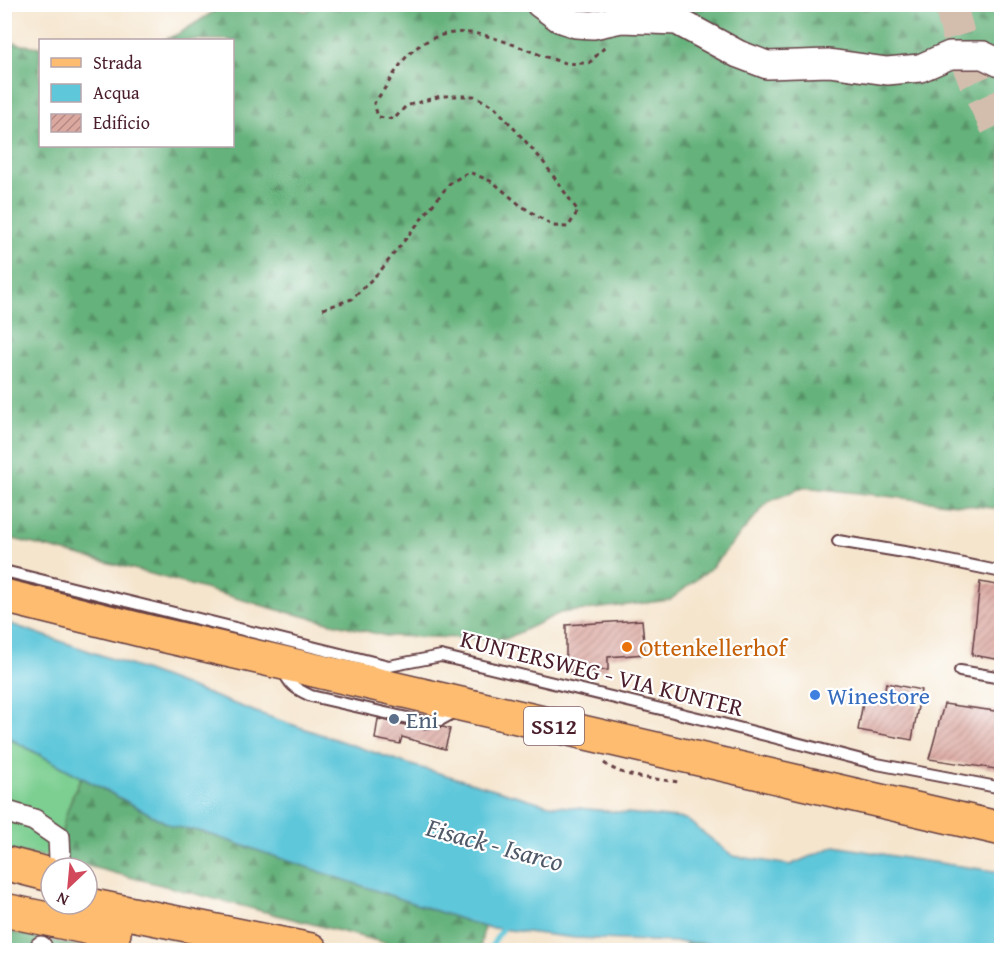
<svg xmlns="http://www.w3.org/2000/svg" width="1006" height="955" font-family="'Gentium Book Plus',serif">
  <style>
    .grass { fill: #7ccf91; stroke: #63775e; stroke-width: 1.5 }
    .forest { fill: url(#forest-firs); stroke: #586853; stroke-width: 1.5 }
    .water { fill: #5ec7da; stroke: #547382; stroke-width: 1.5 }
    .lines { fill: none; stroke-linecap: round; stroke-linejoin: round }
    .stream { stroke: #5ec7da; stroke-width: 5 }
    .building { fill: url(#building-hatch) }
    .primary-tunnel { stroke: #d3bdad; stroke-width: 33; stroke-dasharray: 33 16; stroke-linecap: butt }
    .service-casing { stroke: #643d43; stroke-width: 14 }
    .minor-casing { stroke: #643d43; stroke-width: 24 }
    .tertiary-casing { stroke: #643d43; stroke-width: 30 }
    .primary-casing { stroke: #643d43; stroke-width: 36 }
    .motorway-casing { stroke: #643d43; stroke-width: 36 }
    .path { stroke: #643d43; stroke-width: 3; stroke-dasharray: 4.5 4.5; stroke-linecap: butt }
    .service { stroke: #fff; stroke-width: 10 }
    .minor { stroke: #fff; stroke-width: 21 }
    .tertiary { stroke: #fff; stroke-width: 27 }
    .primary { stroke: #fdbc70; stroke-width: 33 }
    .motorway { stroke: #fdbc70; stroke-width: 33 }
    .food-dot { fill: #e8710a; stroke: #fff; stroke-width: 2 }
    .shop-dot { fill: #3f7fe0; stroke: #fff; stroke-width: 2 }
    .service-dot { fill: #5c6f8a; stroke: #fff; stroke-width: 2 }
    .labels { text-anchor: middle; dominant-baseline: central; stroke-width: 4.5; stroke-linejoin: round; paint-order: stroke }
    .shield { fill: #fff; stroke: #80626b; stroke-width: 1.5 }
    .shield-label { font-size: 22px; font-weight: bold; fill: #4a1f2b }
    .food-label { font-size: 24px; fill: #c56008; stroke: #fff; text-anchor: start }
    .street-label { font-size: 24px; fill: #4a1f2b; stroke: #fff }
    .shop-label { font-size: 24px; fill: #366cbe; stroke: #fff; text-anchor: start }
    .service-label { font-size: 24px; fill: #4e5e75; stroke: #fff; text-anchor: start }
    .water-label { font-size: 26px; font-style: italic; fill: #515a68; stroke: #fff }
  </style>
  <defs>
    <pattern id="forest-firs" width="22" height="20" patternUnits="userSpaceOnUse" patternTransform="scale(1.5)"><rect width="22" height="20" fill="#65b27b"/><path d="M5 1l3.5 6h-7zM16 11l3.5 6h-7z" fill="#559065"/></pattern>
    <pattern id="building-hatch" width="6" height="6" patternUnits="userSpaceOnUse" patternTransform="scale(1.5)"><rect width="6" height="6" fill="#dba8a0"/><path d="M-1 1l2-2M0 6l6-6M5 7l2-2" fill="none" stroke="#b48883"/></pattern>
  </defs>
  <rect width="100%" height="100%" fill="#fff"/>
  <filter id="ink" filterUnits="userSpaceOnUse"><feTurbulence type="fractalNoise" baseFrequency=".0167" numOctaves="2"/><feDisplacementMap in="SourceGraphic" scale="12" xChannelSelector="R" yChannelSelector="G"/><feConvolveMatrix kernelMatrix="1 2 1 2 8 2 1 2 1" color-interpolation-filters="sRGB"/></filter>
  <filter id="wash" filterUnits="userSpaceOnUse"><feTurbulence type="fractalNoise" baseFrequency=".008" numOctaves="4" result="noise"/><feDisplacementMap in="SourceGraphic" scale="24" xChannelSelector="R" yChannelSelector="G"/><feGaussianBlur stdDeviation="1.35" result="paint"/><feColorMatrix in="noise" values="0 0 0 0 0 0 0 0 0 0 0 0 0 0 0 0 0 1.4 0 .05"/><feComposite in="paint" operator="in"/></filter>
  <g filter="url(#wash)">
    <rect width="100%" height="100%" fill="#f5e5cd"/>
    <!-- grass -->
    <path class="grass" d="M4,736L81,777L72,796L60,859L5,850Z"/>
    <!-- forest -->
    <path class="forest" d="M312,4L1001,5V509L804,487L768,502L711,568L670,600L560,613L506,639L386,636L278,610L137,570L5,537L4,40L23,45L40,47V146H232V40H164L180,33L224,5H282L307,11Z
      M81,777L172,826L203,832L484,927L480,950H413L60,859C59,829 68,805 81,777Z
      M5,931L98,950H5Z
      M686,943L725,944L761,950H685Z"/>
    <!-- water -->
    <path class="water" d="M5,622L141,669L264,715L411,765L549,805L686,819L733,856L790,865L835,846L911,859L1001,872V950H761L725,944L575,938L484,927L203,832L172,826L5,736Z"/>
    <g class="lines">
      <!-- stream -->
      <path class="stream" d="M489,950L505,924"/>
    </g>
    <g id="blocks">
      <!-- building -->
      <path class="building" d="M980,582L1002,586V660L972,655Z
        M642,620L645,654L608,657V670L566,672V625Z
        M886,683L921,690L912,740L858,730L864,697L883,700Z
        M944,704L1002,712V770L929,759Z
        M378,719L423,729L443,727L450,729L445,749L402,737L400,744L375,739Z"/>
    </g>
  </g>
  <g filter="url(#ink)">
    <use href="#blocks" fill-opacity="0" stroke="#643d43" stroke-width="1.5"/>
    <g class="lines">
      <!-- primary-tunnel -->
      <path class="primary-tunnel" d="M951,4C960,52 980,94 1002,137"/>
      <!-- service casing -->
      <g class="service-casing">
        <path id="service" d="M838,541L916,554L1002,572
          M4,571L389,666L441,656L719,723L877,764L1002,788
          M283,668C288,685 296,689 311,696L425,722L440,720L451,714L453,709
          M960,671L1002,678"/>
      </g>
      <!-- minor casing -->
      <g class="minor-casing">
        <path id="minor" d="M4,811L34,820L59,837L60,859
          M40,950L41,947"/>
      </g>
      <!-- tertiary casing -->
      <g class="tertiary-casing">
        <path id="tertiary" d="M540,4L559,18L576,24L593,25L621,19L677,21L738,54L767,65L829,63L887,71L920,68L950,55H983L1002,64"/>
      </g>
      <!-- primary casing -->
      <g class="primary-casing">
        <path id="primary" d="M4,596L149,632L1002,829"/>
      </g>
      <!-- motorway casing -->
      <g class="motorway-casing">
        <path id="motorway" d="M4,863L51,875
          M83,904L311,950
          M4,910L114,933"/>
      </g>
      <!-- path -->
      <path class="path" d="M307,6L308,4
        M323,309L352,299L381,270L450,183L469,172L493,182L520,205L553,226L568,227L578,211L542,160L495,107L474,96H441L406,106L394,119L378,117L374,103C385,90 398,65 409,54C460,7 513,50 566,63C573,64 581,63 589,63L607,45
        M604,763C625,779 654,778 678,782"/>
      <!-- service -->
      <use href="#service" class="service"/>
      <!-- minor -->
      <use href="#minor" class="minor"/>
      <!-- tertiary -->
      <use href="#tertiary" class="tertiary"/>
      <!-- primary -->
      <use href="#primary" class="primary"/>
      <!-- motorway -->
      <use href="#motorway" class="motorway"/>
    </g>
  </g>
  <!-- markers -->
  <circle class="food-dot" cx="627" cy="647" r="6"/>
  <circle class="shop-dot" cx="815" cy="695" r="6"/>
  <circle class="service-dot" cx="394" cy="719" r="6"/>
  <g class="labels">
    <!-- shield labels -->
    <rect class="shield" x="524" y="707" width="60" height="38" rx="4.5"/>
    <g class="shield-label">
      <text x="554" y="726">SS12</text>
    </g>
    <!-- food labels -->
    <g class="food-label">
      <text x="639" y="647">Ottenkellerhof</text>
    </g>
    <!-- street labels -->
    <g class="street-label">
      <text transform="translate(602 673) rotate(14)">KUNTERSWEG - VIA KUNTER</text>
    </g>
    <!-- shop labels -->
    <g class="shop-label">
      <text x="827" y="695">Winestore</text>
    </g>
    <!-- service labels -->
    <g class="service-label">
      <text x="406" y="719">Eni</text>
    </g>
    <!-- water labels -->
    <g class="water-label">
      <text transform="translate(495 844) rotate(15)">Eisack - Isarco</text>
    </g>
  </g>
  <!-- margin -->
  <rect width="1006" height="955" fill="none" stroke="#fff" stroke-width="24"/>
  <!-- legend -->
  <rect x="39" y="39" width="195" height="108" fill="#ffffff" stroke="#b7a5aa" stroke-width="1.5"/>
  <rect x="51" y="58" width="30" height="9" fill="#fdbc70" stroke="#b7a5aa" stroke-width="1.5"/>
  <text x="93" y="69" font-size="18" fill="#4a1f2b">Strada</text>
  <rect x="51" y="84" width="30" height="18" fill="#5ec7da" stroke="#b7a5aa" stroke-width="1.5"/>
  <text x="93" y="99" font-size="18" fill="#4a1f2b">Acqua</text>
  <rect x="51" y="114" width="30" height="18" fill="url(#building-hatch)" stroke="#b7a5aa" stroke-width="1.5"/>
  <text x="93" y="129" font-size="18" fill="#4a1f2b">Edificio</text>
  <!-- north arrow -->
  <g transform="translate(69 886) rotate(206)"><circle r="28" fill="#ffffff" stroke="#b7a5aa" stroke-width="1.5"/>
  <path d="M0-4.5L10 22L0 15L-10 22Z" fill="#d1495b"/>
  <text y="-9" font-size="16" font-weight="bold" text-anchor="middle" fill="#4a1f2b">N</text>
  </g>
</svg>
